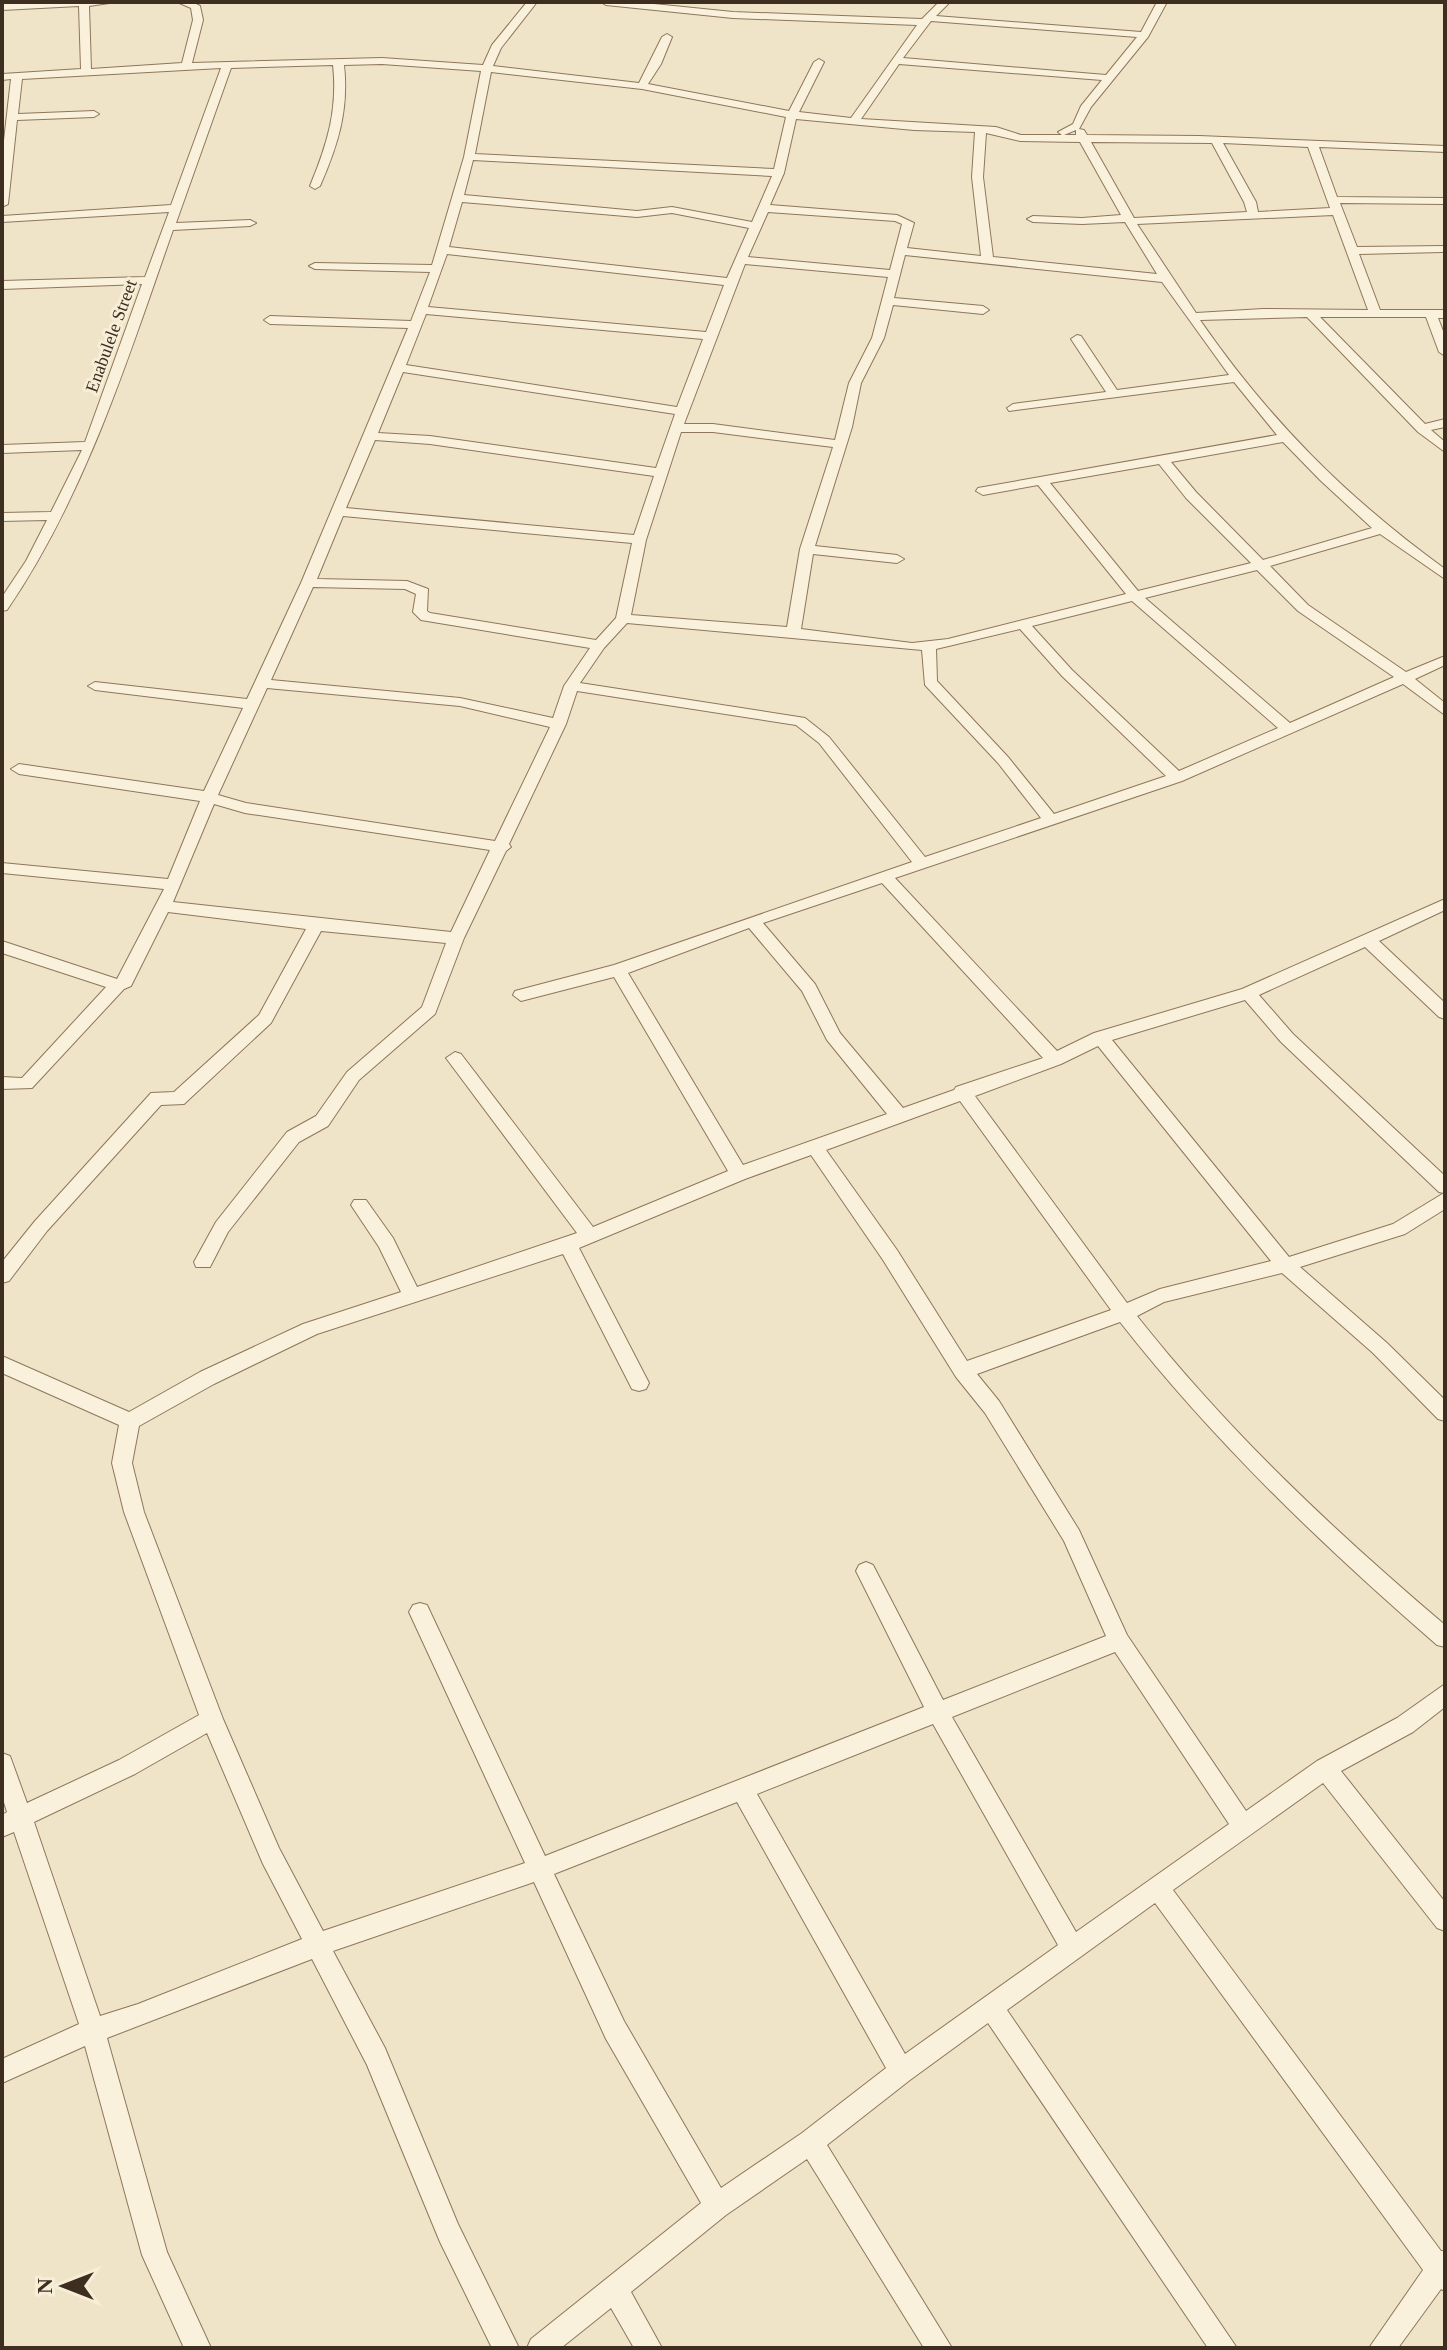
<svg xmlns="http://www.w3.org/2000/svg" width="1447" height="2350" font-family="Georgia,serif">
  <style>
    .lines { fill: none; stroke-linecap: round; stroke-linejoin: round }
    .street-casing { stroke: #8d765c; stroke-width: 2 }
    .street { fill: #faf1dc; fill-rule: evenodd }
    .labels { text-anchor: middle; dominant-baseline: central; stroke-width: 6; stroke-linejoin: round; paint-order: stroke }
    .far-street-label { font-size: 18px; fill: #3d2e20; stroke: #f7eed8 }
  </style>
  <rect width="100%" height="100%" fill="#f0e4c8"/>
  <g class="lines">
    <!-- street casing -->
    <g class="street-casing">
      <path id="street" d="M48,2H116L89,6L91,69L182,63L193,20L191,8L177,2H192L200,6L203,20L192,63L382,58L483,65L492,45L527,2H537L501,48L493,66L639,83L662,37L667,34L672,37L661,64L648,84L789,111L814,62L819,59L824,62L799,112L851,118L917,25L733,18L606,5L601,2H634L733,12L922,19L939,2H950L936,16L1141,32L1157,2H1167L1148,37L1091,107L1079,129L1084,130L1087,135L1199,136L1445,146V152L1319,147L1337,197L1445,198V204L1340,203L1357,247L1445,246V252H1442L1359,254L1380,310H1445V318H1438L1445,336V356L1439,352L1426,317H1320L1425,424L1445,419V427L1431,430L1445,442V452L1418,432L1307,317L1200,320C1270,421 1346,497 1445,569V579L1380,534L1270,566L1308,605L1406,672L1445,656V665L1415,679L1445,703V715L1403,684L1182,781L895,878L1057,1051L1094,1033L1242,989L1445,899V910L1379,941L1445,1003V1019L1439,1017L1365,947L1259,995L1293,1034L1445,1176V1209L1405,1234L1300,1267L1387,1343L1445,1400V1421L1438,1419L1373,1353L1282,1273L1164,1302L1137,1316C1228,1431 1333,1530 1445,1625V1647L1437,1645C1322,1545 1214,1442 1120,1322L977,1374L999,1401L1079,1530L1127,1635L1246,1811L1317,1761L1397,1718L1445,1684V1707L1413,1732L1341,1771L1445,1902V1931L1437,1928L1323,1783L1173,1890L1441,2251H1445V2291L1441,2289L1398,2348H1369L1423,2270L1155,1903L1007,2010L1237,2348H1208L988,2023L910,2080L827,2145L952,2348H924L807,2159L726,2215L631,2292L662,2348H634L611,2308L561,2348H527L531,2339L701,2203L606,2039L534,1882L333,1951L385,2048L458,2224L519,2348H492L440,2242L367,2065L312,1959L107,2038L167,2252L211,2348H184L142,2255L85,2046L2,2083V2059L79,2024L14,1832L2,1837V1815L7,1812L2,1796V1753L10,1756L27,1803L119,1760L199,1715L124,1512L112,1463L119,1425L2,1373V1356L129,1412L200,1372L303,1324L401,1292L379,1247L351,1205L354,1200H366L393,1238L417,1287L577,1233L449,1062L446,1058L455,1052L461,1054L593,1227L728,1171L614,977L521,1001L513,995L515,991L614,965L912,862L819,743L796,725L577,691L566,724L509,844L511,847L506,851L464,938L435,1014L359,1080L328,1126L299,1142L228,1232L210,1267H196L194,1262L216,1222L287,1132L316,1116L347,1072L422,1007L446,943L321,931L271,1023L184,1104L161,1105L47,1231L9,1281L2,1283V1262L35,1221L151,1093L174,1092L259,1015L306,929L168,912L131,986L124,989L32,1088L2,1089V1077L22,1078L106,987L2,953V941L117,979L164,889L2,873V863L168,879L200,801L19,774L11,769L19,764L204,791L243,708L95,690L88,686L95,682L247,699L301,583L408,328L270,324L264,320L270,316L411,321L430,272L315,269L309,266L315,263L432,265L464,157L481,71L382,64L344,65C349,110 338,145 320,186L315,189L310,186C327,145 338,110 333,65L231,68L176,223L250,220L256,223L250,226L173,230C128,358 86,494 7,610L2,611V597L26,561L47,520L2,521V513L51,512L82,450L2,453V445L85,442L142,284L2,289V281L145,277L169,212L2,222V216L171,205L221,68L22,79L18,114L94,111L99,114L94,117L17,120L8,204L2,207V158L11,79L2,80V74L81,69L79,6L2,10V4ZM931,21L1137,37L1106,75L903,58ZM899,64L1102,80L1081,106L1073,124L1058,132L1062,135H1021L996,127L861,119ZM491,72L642,89L786,117L774,169L475,154ZM796,119L914,130L975,132L972,177L981,256L907,248L914,223L897,215L770,205L784,173ZM1076,130V135H1064ZM986,133L1020,141L1080,142L1121,215L1082,218L1033,216L1027,219L1033,222L1082,224L1125,222L1157,274L993,257L983,177ZM1091,142L1212,143L1244,202L1247,212L1134,218ZM1223,143L1308,147L1330,208L1258,212L1256,202ZM473,160L772,176L752,222L672,207L637,211L464,195ZM462,202L637,217L672,213L749,228L727,278L449,247ZM768,212L895,221L902,224L890,270L748,257ZM1333,215L1368,310L1263,309L1196,313L1137,224ZM447,254L724,285L706,332L428,307ZM905,255L1162,282L1229,375L1117,390L1081,336L1077,335L1071,339L1106,392L1013,404L1007,408L1009,411L1234,382L1277,435L978,488L976,491L983,495L1038,485L1126,594L948,639L912,643L801,629L813,554L897,563L904,559L897,555L815,546L852,427L861,383L884,338L893,305L983,314L989,310L983,306L894,298ZM745,264L888,277L872,338L849,383L835,440L713,424H684ZM426,314L703,339L677,407L406,365ZM403,372L675,414L656,468L430,436L378,433ZM681,432H713L833,447L800,549L787,627L631,615L646,540ZM375,440L430,444L654,476L634,535L346,508ZM1283,442L1320,480L1372,528L1263,560L1196,492L1171,462ZM1159,464L1186,498L1251,563L1138,591L1050,483ZM343,516L632,543L616,618L596,640L430,613L427,611L428,589L407,581L317,579ZM1257,570L1298,611L1394,677L1290,723L1145,598ZM313,587L405,589L416,594L413,612L421,620L590,648L564,686L553,718L460,698L271,680ZM1132,601L1278,728L1179,771L1072,670L1032,626ZM627,623L922,650L925,685L998,763L1041,818L925,857L829,737L805,718L580,683L604,648ZM1020,629L1062,676L1166,776L1054,814L1008,757L937,681L936,649ZM267,688L460,706L550,727L495,841L246,803L218,795ZM214,804L245,813L490,850L451,932L173,902ZM882,883L1043,1058L956,1087L954,1090L903,1108L840,1033L815,984L763,923ZM749,928L802,991L827,1040L887,1114L743,1165L628,973ZM1245,1000L1281,1042L1439,1192L1444,1193L1393,1224L1289,1257L1112,1040ZM1098,1046L1271,1261L1160,1289L1127,1303L975,1096L1061,1064ZM960,1101L1111,1310L967,1361L897,1250L826,1150ZM811,1155L883,1260L956,1377L985,1413L1064,1541L1106,1636L943,1700L873,1565L866,1562L859,1565L856,1571L924,1707L545,1856L427,1605L420,1603L413,1605L409,1612L525,1863L323,1931L279,1848L223,1719L144,1512L132,1463L139,1426L214,1384L317,1334L563,1254L632,1389L639,1391L646,1389L649,1383L579,1248L745,1179ZM1115,1652L1229,1824L1076,1932L952,1717ZM933,1724L1058,1945L905,2054L757,1794ZM207,1733L263,1864L302,1939L138,2004L100,2016L34,1822L135,1774ZM737,1802L886,2068L802,2133L721,2188L624,2021L554,1874Z"/>
    </g>
    <!-- street -->
    <use href="#street" class="street"/>
  </g>
  <g class="labels">
    <!-- far-street labels -->
    <g class="far-street-label">
      <text transform="translate(111 336) rotate(-70)">Enabulele Street</text>
    </g>
  </g>
  <!-- border -->
  <rect width="1447" height="2350" fill="none" stroke="#3d2e20" stroke-width="8"/>
  <!-- north arrow -->
  <g transform="translate(64 2286) rotate(270)" stroke="#f7eed8" stroke-width="6" paint-order="stroke">
  <path d="M0-6L14 30L0 20L-14 30Z" fill="#3d2e20"/>
  <text y="-12" font-size="22" font-weight="bold" text-anchor="middle" fill="#3d2e20">N</text>
  </g>
</svg>
